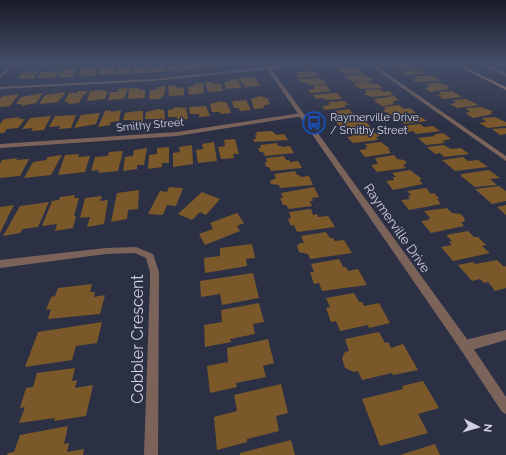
<svg xmlns="http://www.w3.org/2000/svg" width="506" height="455" font-family="Raleway,sans-serif">
  <style>
    .building { fill: #7b5829 }
    .lines { fill: none; stroke-linecap: round; stroke-linejoin: round }
    .minor { fill: #7c635a; fill-rule: evenodd }
    .tertiary { fill: #7c635a; fill-rule: evenodd }
    .secondary { fill: #a67f70; fill-rule: evenodd }
    .labels { text-anchor: middle; dominant-baseline: central; stroke-width: 3; stroke-linejoin: round; paint-order: stroke }
    .far-poi-label { font-size: 11px; fill: #cfd2e0; stroke: #2c3045; text-anchor: start }
    .far-street-label { font-size: 11px; fill: #cfd2e0; stroke: #2c3045 }
    .street-label { font-size: 13px; fill: #cfd2e0; stroke: #2c3045 }
    .near-street-label { font-size: 16px; fill: #cfd2e0; stroke: #2c3045 }
  </style>
  <rect width="100%" height="100%" fill="#2c3045"/>
  <!-- building -->
  <path class="building" d="M185,63H198L199,68L185,71Z
    M201,63H214L215,67L201,69Z
    M217,63H230L231,65L218,67Z
    M181,64L183,71H167V65Z
    M389,64H408L414,69H399Z
    M164,65L165,72H150L151,66Z
    M148,66V73H133L134,67Z
    M115,67L112,75L98,74L101,68Z
    M131,67V74H115L117,68Z
    M97,68L95,76L78,75L82,69Z
    M354,68L365,73L344,74L337,69Z
    M76,69L74,77H58L62,70Z
    M405,70H420L426,74L405,75L402,72H407Z
    M39,71L33,79L17,78L23,72Z
    M59,71L54,78H37L42,72Z
    M313,71L319,76L298,78L295,75H300L297,72Z
    M362,74L374,80L352,82L345,76Z
    M415,76H434L440,81L415,82L412,79H418Z
    M248,77L256,78L260,86L245,87L239,78Z
    M320,78L327,84L308,85L306,82L302,83L298,79Z
    M230,79H238L241,88L226,89L224,82L231,81Z
    M368,81L373,84H378L383,88L361,89L354,85L356,84L354,83Z
    M205,82H213L214,84H221L223,91L208,92Z
    M203,83L204,93L189,95L188,87L194,86V84Z
    M439,83L446,85L450,87H447L449,89L430,92L425,88L429,87L425,84Z
    M176,85V88L184,87V95L169,96L168,86Z
    M326,85L331,91L311,93L308,90L314,89L313,88H315L313,86Z
    M166,86L164,96L161,97V99H149L150,90H157V87Z
    M128,88L124,99L108,100L110,92H118V89Z
    M129,88H139V90H145V98L128,99Z
    M379,89L384,92L389,91L394,95L372,97L364,94L367,92L365,90Z
    M98,90L108,91L105,99L87,101L90,91Z
    M78,91H88L86,94L83,95L79,103L68,104L69,102H64L69,93H77Z
    M452,91L462,97L443,99L437,95H441L439,92Z
    M66,92L58,102L39,104L45,95Z
    M43,93L36,103L21,106L22,104H16L21,97Z
    M333,93H337L342,99L326,100L323,98L316,99L313,95Z
    M19,94L10,106L0,107V98L3,96Z
    M259,96L267,98L270,104L263,106L264,108L254,109L251,99Z
    M394,96L399,100L393,101L394,102H392L395,104L382,106L374,101H376L374,99Z
    M466,99L479,105L457,108L450,104L456,103L453,100Z
    M246,100L251,110L240,111L239,108H234L232,101Z
    M221,101L227,103L231,113L221,114L220,112H212L210,104Z
    M344,101L349,105H344L346,107L325,110L322,106L330,105L328,102Z
    M399,105L404,109L410,108L416,113L392,115L383,111L386,109L383,107Z
    M206,106L210,116L199,117V114H190L189,107Z
    M175,107L186,108L188,119L177,120V117H168V110L173,109Z
    M480,107L490,110L493,112L490,113L493,114L473,118L465,113L470,112L466,108Z
    M158,109L164,110L165,121L154,122V119H145L146,112Z
    M349,109L356,117L334,120L330,115H337L335,113H338L336,111Z
    M111,110V112L121,110L119,121L111,122L110,125L98,127L105,111Z
    M137,111H143V123L131,124L132,120H123L125,113Z
    M100,113L96,124L74,128L81,115Z
    M76,115L71,128L59,129L60,126L49,127L55,116Z
    M406,115L412,118L421,117L427,121L404,124L401,121L396,122L391,117Z
    M51,116L44,130L31,131L33,128L22,129L30,118Z
    M20,117L19,119H25L18,128L7,129L4,133H0V124L4,119Z
    M495,117L506,122V126L488,128L479,123L486,122L482,118Z
    M359,120L361,122H366L371,127L352,129L349,126L340,127L336,122Z
    M420,124L424,127L433,126L440,131L416,134L413,131L408,132L402,126Z
    M506,128V134L500,135L492,129Z
    M369,130L371,133H378L380,136L376,137L378,140L353,143L347,137L354,136L352,135L354,134L352,132Z
    M272,131L274,133L277,135L284,134L288,140L254,142L253,139H256L255,135H257L256,132Z
    M443,133L451,139L442,141L445,143L426,145L418,138L435,136L433,135Z
    M235,139L239,154H233L234,158L221,159L218,147L225,146L224,140Z
    M214,142L217,161L198,163L196,150L203,149L202,144Z
    M381,142L390,149H388L391,153L365,157L359,150L367,149L365,147H368L365,144Z
    M277,143L278,146H282V147L290,146L294,153L265,156L263,152H260L258,148H261L260,145Z
    M192,145L193,164L173,167V153L180,152L179,147Z
    M444,145L451,149L461,148L469,154L444,157L440,153L435,154L427,147Z
    M169,147V163H162V167L148,169L149,155L157,154V148Z
    M147,148L144,165H137V169L123,171L125,157L133,156L134,150Z
    M123,151L118,171L98,173L99,170L91,171L95,157L108,156L109,152Z
    M79,154L78,157L90,156L85,172L58,175L65,155Z
    M62,155L51,175L24,178L33,162L46,160L48,157Z
    M394,155L397,159L404,160L407,163L403,165L406,168L377,172L371,165L378,164L375,158Z
    M284,156L286,160H289L290,162L298,161L302,168L271,171L269,167H266L265,162H267L266,158Z
    M463,157L468,161L478,160L488,167L455,171L442,160Z
    M18,158L16,160L29,159L20,176L0,178V164L2,160Z
    M410,170L422,179L419,180L423,184L393,190L386,181L394,180L393,177H396L392,173Z
    M489,170L500,178L490,179L497,185L475,187L461,176V174Z
    M295,171L297,175H299L301,177L309,176L313,185L280,188L279,185L271,184L270,181L276,178L274,174Z
    M499,186L506,191V201L492,204L475,189Z
    M169,187L183,188L176,206L167,205L163,215L148,214L160,191L167,192Z
    M314,187L319,197L312,198L313,201H310L312,206L289,209L286,205H283L280,198H283L281,193Z
    M426,188L431,194L434,193L439,198L437,199L441,204L409,210L401,200L410,199L408,196L411,195L407,191Z
    M139,190L138,209L128,210L127,219L111,222L117,193Z
    M202,192L220,199L206,215L200,212L192,220L178,214Z
    M75,195L74,198H79L74,216H76L73,228L55,231L57,224L42,226L52,201L59,200L60,197Z
    M102,196L100,201L108,200L104,224L87,227L90,217L80,218L85,198Z
    M49,202L38,227L23,229L20,233L3,236L20,206Z
    M14,205L7,218L8,217L0,233V207Z
    M506,205V215L497,207Z
    M447,208L452,213L461,214L465,219L464,222H461L464,226L431,233L421,221L429,220L428,219L430,218L424,211Z
    M311,209L313,215L317,214L318,217L328,216L335,227L297,232L294,225L291,226L288,219L291,218L289,212Z
    M237,213L244,223L237,226L240,231L205,245L199,234L213,229L210,223Z
    M468,231L474,237H478L486,245L482,246L490,253L453,261L441,247L452,245L449,242L452,241L446,235Z
    M326,232L330,238H333L335,241L344,240L352,253L310,259L308,254L299,252L297,246L300,243H304L301,236Z
    M252,244L255,258L246,259L247,266L205,273L204,258L220,256V248Z
    M339,259L343,267H346L348,271L358,269L367,285L322,291L319,283L314,284L310,272H314L311,264Z
    M497,260L504,267L506,266V288L495,291L488,282L484,283L480,279L472,281L458,265L473,262L475,264Z
    M253,273L259,298L222,305L220,294L201,297L200,281Z
    M92,284L90,292H95L94,297L105,295L100,314L48,319L51,309L46,310L51,297L55,296L58,288Z
    M354,293L359,302H362L364,306L379,303L390,323L369,328L368,325L340,331L336,321L331,322L326,308L330,307L326,298Z
    M259,303L264,322L253,324L255,334L230,339L231,342L205,347L204,325L222,322L221,310Z
    M102,322L97,343L76,346L72,360L25,367L38,332Z
    M379,332L385,343L388,342L391,348L403,344L418,370L393,375L392,373L362,380L358,371L354,372L345,368L342,358L345,352L349,351L345,339Z
    M268,339L274,363L263,366L266,377L236,383L237,387L210,393L207,366L228,362L227,348Z
    M75,368L72,381L77,380L75,388L93,385L86,416L54,421L55,418L19,423L25,407L20,408L26,388L33,387L37,373Z
    M423,381L439,408L418,414L428,433L380,446L362,399L403,389L402,386Z
    M281,384L288,413L276,416L279,431L247,439V442L217,450L214,417L237,411L234,395Z
    M68,426L64,444L69,443L67,452L84,449L83,455H7L8,453L14,452L20,435Z
    M291,440L295,455H240V453Z
    M435,444L440,455H400Z"/>
  <g class="lines">
    <!-- minor -->
    <path class="minor" d="M13,63H17L0,78V75Z
      M337,63H354L269,69L154,81L0,89V87L154,79L269,67Z
      M358,63H363L376,66L506,156V161L374,68Z
      M478,63H483L506,73V76Z
      M301,113L304,115L303,116L177,136L0,148V144L177,132Z
      M136,247L153,254L159,272L158,455H144L150,283V272L146,258L135,253L106,254L0,268V260L106,248Z
      M506,330V340L465,352L461,350L459,346L461,342L465,340Z"/>
    <!-- tertiary -->
    <path class="tertiary" d="M263,63H267L469,342L506,397V414L502,412L461,350Z"/>
    <!-- secondary -->
    <path class="secondary" d="M452,63H456L506,87V90Z"/>
  </g>
  <!-- sky -->
  <linearGradient id="sky" x2="0" y2="1"><stop stop-color="#181a26"/><stop offset="0.5" stop-color="#454e68"/><stop offset="1" stop-color="#454e68" stop-opacity="0"/></linearGradient>
  <rect width="506" height="126" fill="url(#sky)"/>
  <!-- icons -->
  <defs>
    <g id="bus-ring" transform="scale(1.15)"><circle r="9.5" fill="#2c3045" stroke="#1a4fb4" stroke-width="1.5"/><path d="M-5-6H5V4H4V6H2V4H-2V6H-4V4H-5ZM-3.5-4V0h7V-4ZM-3.5 1.2v1.5H-2V1.2ZM2 1.2v1.5H3.5V1.2Z" fill="#1a4fb4"/></g>
  </defs>
  <g fill-rule="evenodd">
    <use href="#bus-ring" x="314" y="123"/>
  </g>
  <g class="labels">
    <!-- far-poi labels -->
    <g class="far-poi-label">
      <text x="330" y="117">Raymerville Drive<tspan x="330" dy="13">/ Smithy Street</tspan></text>
    </g>
    <!-- far-street labels -->
    <g class="far-street-label">
      <text transform="translate(150 125) rotate(-5)">Smithy Street</text>
    </g>
    <!-- street labels -->
    <g class="street-label">
      <text transform="translate(397 228) rotate(55)">Raymerville Drive</text>
    </g>
    <!-- near-street labels -->
    <g class="near-street-label">
      <text transform="translate(137 339) rotate(-90)">Cobbler Crescent</text>
    </g>
  </g>
  <!-- north arrow -->
  <g transform="translate(478 427) rotate(96)" stroke="#2c3045" stroke-width="3" paint-order="stroke">
  <path d="M0-3L7 15L0 10L-7 15Z" fill="#cfd2e0"/>
  <text y="-6" font-size="11" font-weight="bold" text-anchor="middle" fill="#cfd2e0">N</text>
  </g>
</svg>
